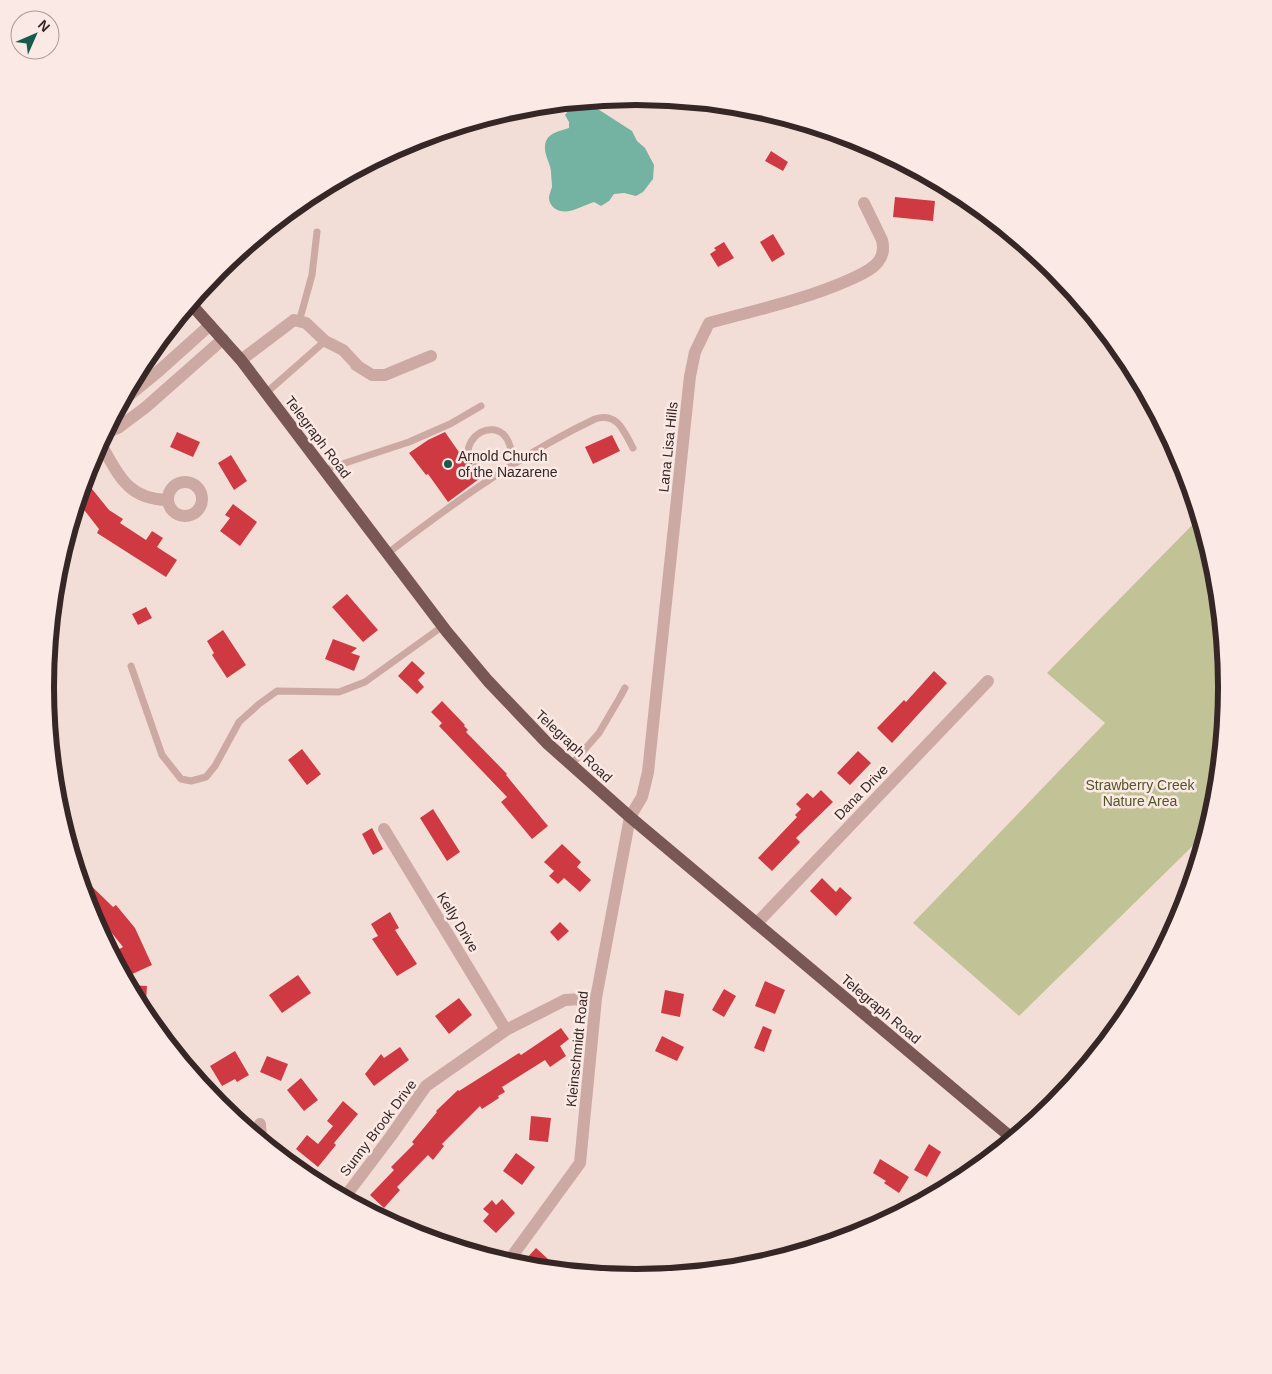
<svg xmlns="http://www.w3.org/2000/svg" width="1272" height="1374" font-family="Helvetica,sans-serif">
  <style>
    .green { fill: #c1c397 }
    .water { fill: #74b2a2 }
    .building { fill: #cf3941 }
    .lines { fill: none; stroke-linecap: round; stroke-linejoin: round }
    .path { stroke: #b7938d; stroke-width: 2.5; stroke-dasharray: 2.5 2.5; stroke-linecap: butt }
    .service { stroke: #cca9a3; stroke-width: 7 }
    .minor { stroke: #cca9a3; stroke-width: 12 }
    .primary { stroke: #795755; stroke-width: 12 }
    .poi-dot { fill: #185a4b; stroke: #fae9e4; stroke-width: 2 }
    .labels { text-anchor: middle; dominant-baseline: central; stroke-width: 5; stroke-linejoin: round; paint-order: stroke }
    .street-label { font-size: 14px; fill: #362625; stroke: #fae9e4 }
    .poi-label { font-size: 14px; fill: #362625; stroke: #fae9e4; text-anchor: start }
    .park-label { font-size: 14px; fill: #525627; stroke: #fae9e4 }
    .rim { fill: none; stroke: #362625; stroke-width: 6 }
  </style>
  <rect width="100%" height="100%" fill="#f3ded7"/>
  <!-- green -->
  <path class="green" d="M642,97L752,107L828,131L640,99Z
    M1199,518L1216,572L1227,687L1216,803L1207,832L1019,1016L913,923L1105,723L1047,673Z"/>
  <!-- water -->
  <path class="water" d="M581,102L590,104L632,131L637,141L645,148L654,165L653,179L643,192L636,196L624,193L614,194L609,201L601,206L594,202C581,206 566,217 554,208C551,205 549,202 549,198C549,194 551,191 552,187C552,182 551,176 551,171C550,162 542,152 546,141C550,132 561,131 569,128V122L565,115L571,107Z"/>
  <!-- building -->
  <path class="building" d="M771,151L788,162L783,171L765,161Z
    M895,197L935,201L933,221L893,217Z
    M773,234L785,254L772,262L760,242Z
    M724,242L734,258L718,267L710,254L716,250L714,248Z
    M177,432L200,442L193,457L170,447Z
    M445,432L463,458L467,459H471L473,457L474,452L481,462L475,461L471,465V469L479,479L448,502L428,474L426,475L409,453L428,440Z
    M612,435L620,451L593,464L585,447Z
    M231,455L247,481L234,490L218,463Z
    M88,484L109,510L123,519L120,523L146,540L152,531L163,538L157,547L177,560L166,577L97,533L99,529L78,502L81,490Z
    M233,504L257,522L240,546L220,531L230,518L225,515Z
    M347,594L378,630L363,642L332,607Z
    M146,607L152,618L138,625L132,614Z
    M223,630L246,665L227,678L212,655L214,653L207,641Z
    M333,639L357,648L351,653L360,656L354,671L325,659Z
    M412,661L425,673L418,680L424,687L417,694L398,676Z
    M934,671L947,683L892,743L877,728L904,700L906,702Z
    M442,701L465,725L464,726L468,730L466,732L507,774L506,775L548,826L532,839L501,802L507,797L439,726L442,723L431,712Z
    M302,749L321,774L307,785L288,760Z
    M858,751L871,763L850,785L837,773Z
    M821,790L833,802L796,838L800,842L772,871L758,858L797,817L795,815L801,809L796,804L807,793L813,798Z
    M433,809L460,852L447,861L420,818Z
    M372,828L383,849L373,855L362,834Z
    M562,844L581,862L577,867L591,880L580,892L564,878L558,884L549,876L554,871L544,862Z
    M78,873L113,907L116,905L135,928L152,965L130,975L124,961L120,963L114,952L123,947L95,912L91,916Z
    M822,878L836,892L840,887L852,898L836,916L810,891Z
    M390,912L399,928L395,930L417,964L397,976L372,939L378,936L371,924Z
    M560,922L569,931L558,941L550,932Z
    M298,975L311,993L282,1013L269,995Z
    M765,981L785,990L775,1014L755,1006Z
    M128,985L147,986L145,1016L144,1015Z
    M724,989L736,996L724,1017L712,1010Z
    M665,990L684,994L680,1017L661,1013Z
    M459,998L472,1015L449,1034L435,1016Z
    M763,1026L772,1030L764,1052L754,1048Z
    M561,1028L569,1039L560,1046L566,1056L550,1067L545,1060L502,1087L505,1092L498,1096L499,1098L482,1109L480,1106L442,1144L444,1146L433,1160L428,1155L397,1187L400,1190L384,1208L370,1195L394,1170L391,1167L414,1144L412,1142L437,1112L436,1111L458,1090L459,1091L519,1053L521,1055Z
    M662,1036L684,1047L677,1061L655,1051Z
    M400,1047L409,1060L374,1086L365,1074L381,1054L384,1058Z
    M235,1051L249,1075L237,1082L235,1079L222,1086L210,1066Z
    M267,1056L288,1064L281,1081L260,1072Z
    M301,1078L318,1100L304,1111L287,1090Z
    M343,1101L358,1114L334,1143L336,1145L318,1167L296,1149L307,1135L318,1144L333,1126L327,1121Z
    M531,1116L551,1118L548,1142L529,1140Z
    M929,1144L941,1152L927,1177L914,1170Z
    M516,1153L535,1167L522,1185L503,1171Z
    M880,1159L909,1177L899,1193L884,1183L886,1181L873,1173Z
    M502,1199L515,1213L496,1233L483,1221L489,1214L483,1209L492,1200L496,1205Z
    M536,1248L549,1260L542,1269L534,1268L525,1260Z"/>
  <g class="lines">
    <!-- path -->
    <path class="path" d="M1210,783L1218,775"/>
    <!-- service -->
    <path class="service" d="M299,322L312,275L317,232
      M266,393L325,341
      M468,454C467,435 491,421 505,436C511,443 512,455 515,463
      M476,466L488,481
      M324,470L409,442L450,424L481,406
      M388,553C452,504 521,454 595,419C618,412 624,432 633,448
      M131,666L162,755L181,779L191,781L206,777L215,766L239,722L259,704L277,691L339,692L365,682L443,626
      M571,765L599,733L619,699L625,688"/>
    <!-- minor -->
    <path class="minor" d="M241,360L294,320L306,323L325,341L343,350L357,365H356L372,375H385L431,356
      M121,402L160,370L210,325
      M105,433L118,428L146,407L223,339
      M100,443C118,473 126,499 167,500
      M168 499a17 17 0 1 1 34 0a17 17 0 1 1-34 0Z
      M384,829L506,1030
      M756,924L988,681
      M260,1124L261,1137L264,1143
      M344,1198L391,1136L426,1086L506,1030L565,1000L596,998
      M507,1263L580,1163L596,998L630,817L642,797L648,772L690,376L695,352L709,323C756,310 804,300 849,280C859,275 871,271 878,262C883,256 884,248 882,240L864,203"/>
    <!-- primary -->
    <path class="primary" d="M190,303L241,360L266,393L447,632L488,681L548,744L630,817L1013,1139"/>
  </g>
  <!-- markers -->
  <circle class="poi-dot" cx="448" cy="464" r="5"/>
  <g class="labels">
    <!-- street labels -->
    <g class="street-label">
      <text transform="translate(318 437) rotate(53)">Telegraph Road</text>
      <text transform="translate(668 447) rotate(-84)">Lana Lisa Hills</text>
      <text transform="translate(574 746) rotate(43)">Telegraph Road</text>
      <text transform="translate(861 792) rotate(-46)">Dana Drive</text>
      <text transform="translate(458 922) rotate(59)">Kelly Drive</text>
      <text transform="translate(881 1009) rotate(40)">Telegraph Road</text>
      <text transform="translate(577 1049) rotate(-84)">Kleinschmidt Road</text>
      <text transform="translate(378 1128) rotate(-53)">Sunny Brook Drive</text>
    </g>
    <!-- poi labels -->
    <g class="poi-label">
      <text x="458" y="456">Arnold Church<tspan x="458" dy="16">of the Nazarene</tspan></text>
    </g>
    <!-- park labels -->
    <g class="park-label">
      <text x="1140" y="785">Strawberry Creek<tspan x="1140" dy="16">Nature Area</tspan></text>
    </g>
  </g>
  <!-- crop -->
  <path d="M0 0H1272V1374H0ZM54 687a582 582 0 1 1 1164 0a582 582 0 1 1-1164 0Z" fill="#fae9e4" fill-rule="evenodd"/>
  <path class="rim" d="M54 687a582 582 0 1 1 1164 0a582 582 0 1 1-1164 0Z"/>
  <!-- north arrow -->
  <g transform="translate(35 35) rotate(45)"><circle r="24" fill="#fae9e4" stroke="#ac9b98"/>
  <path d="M0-4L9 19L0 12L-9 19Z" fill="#185a4b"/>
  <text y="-8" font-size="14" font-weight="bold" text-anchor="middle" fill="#362625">N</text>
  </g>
</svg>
